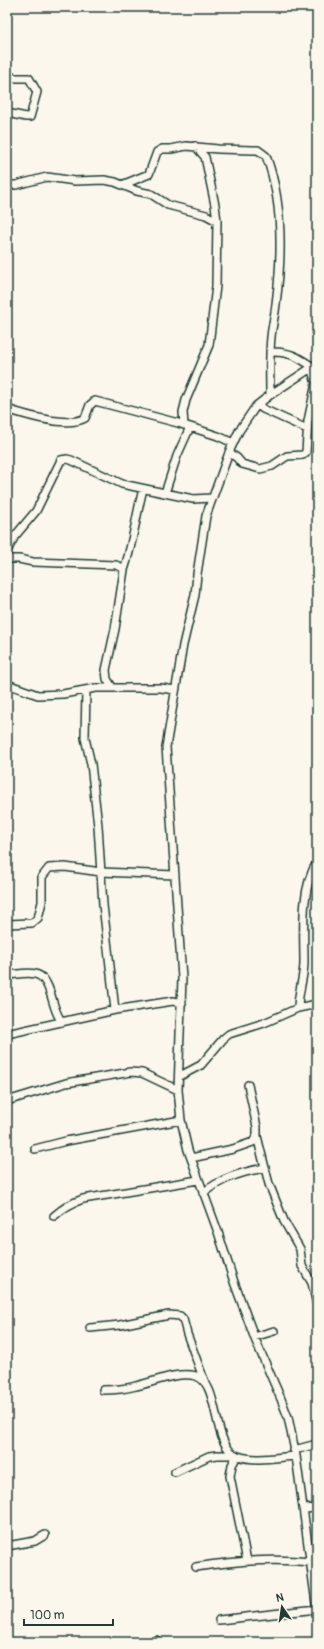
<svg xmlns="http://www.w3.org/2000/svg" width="324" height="1649" font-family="Pangolin,sans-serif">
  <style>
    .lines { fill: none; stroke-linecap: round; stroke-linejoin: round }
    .minor-casing { stroke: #1f3d34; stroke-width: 10 }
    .minor { stroke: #fbf7ec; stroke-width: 7 }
  </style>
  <rect width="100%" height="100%" fill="#fbf7ec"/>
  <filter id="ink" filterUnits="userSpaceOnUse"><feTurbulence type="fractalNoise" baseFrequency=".025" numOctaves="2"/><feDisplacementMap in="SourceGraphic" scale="8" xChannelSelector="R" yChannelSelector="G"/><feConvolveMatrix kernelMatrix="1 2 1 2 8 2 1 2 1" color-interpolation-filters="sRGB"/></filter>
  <g filter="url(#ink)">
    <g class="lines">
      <!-- minor casing -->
      <g class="minor-casing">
        <path id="minor" d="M7,113L26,117H30L37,92L29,78H13L9,74
          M7,185H16L47,177L75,181L104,180L115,182L137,191L151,194L168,205L206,215L217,221
          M122,185L149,174L157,152L162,149H171L186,146L218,149L253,150H258L266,156C283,200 282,257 276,304C275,315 272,326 271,337C269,356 270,376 270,395
          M270,352C289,351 298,357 313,367
          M317,364L270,395L256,406L239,431L230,450L206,516L197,574L195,595L183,645L166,747L182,978L178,1090L181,1120L188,1150L218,1232L234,1282L255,1339L281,1399L288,1417L296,1456L317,1611
          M258,405L263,409L307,429
          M7,409C25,415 68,428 85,418L90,405L95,401L178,423L218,436L233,443
          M184,425L183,412L186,400L209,345L216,286L217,221L215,205L205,157L195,146
          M229,452L237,458L242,464L260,469L272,466L287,456L303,455L306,452L308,421L316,383L311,368
          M165,493L177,456L190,427
          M7,551L15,536L36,511L61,460L67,459L71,460L122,484L193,499L212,498
          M7,559H19L33,562L116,565L123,568L124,570L115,629L106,670L107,679L112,687
          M124,570C133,543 136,516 143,489
          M7,684L38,695L63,694L96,688H161L175,690
          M86,690L85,738L91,764L98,826L103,905L115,1010
          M7,924L32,923L38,918L42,902V877L49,868L65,867L101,872L175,875
          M7,975C38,972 44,969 53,1002C55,1009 57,1016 62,1022
          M298,1008C298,992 304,978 304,962C304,931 300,890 317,862
          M7,1034L115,1010L173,1001L182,1003
          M180,1076L201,1065L223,1039L229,1034L264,1023L298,1008L317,1004
          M7,1101L66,1083L131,1072L142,1073L178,1090
          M257,1136L269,1184L284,1221L300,1249L302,1266L312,1283L317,1305
          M35,1149L66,1141L181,1120
          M191,1158L233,1149L253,1142L257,1136V1127L248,1085
          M203,1193C222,1178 241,1172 265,1168
          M54,1216C63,1208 71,1203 83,1199L198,1180
          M90,1328L120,1325L169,1315L180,1316L183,1319L187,1334L204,1380
          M254,1337L274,1331
          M103,1390C114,1390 125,1389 136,1386C155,1382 177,1371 196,1376C221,1383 211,1448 238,1456C255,1462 278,1457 296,1456
          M294,1450L317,1444
          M237,1456L232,1465L230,1476L247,1561
          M175,1472L209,1456L217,1455H235
          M303,1509L317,1508
          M7,1546L35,1541L45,1535
          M196,1567C234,1561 272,1558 311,1562
          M219,1620L317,1609
          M156,1642V1640"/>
      </g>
      <!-- minor -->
      <use href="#minor" class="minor"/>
    </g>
  </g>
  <!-- margin -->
  <rect width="324" height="1649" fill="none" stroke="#fbf7ec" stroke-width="24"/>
  <rect x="12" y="12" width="300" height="1625" fill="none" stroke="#1f3d34" stroke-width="1.5" filter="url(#ink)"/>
  <!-- north arrow -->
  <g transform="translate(282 1607) rotate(347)" stroke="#fbf7ec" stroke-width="3" paint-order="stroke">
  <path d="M0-3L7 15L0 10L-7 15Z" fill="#1f3d34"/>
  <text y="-6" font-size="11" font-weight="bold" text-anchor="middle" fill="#1f3d34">N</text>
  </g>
  <!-- scale -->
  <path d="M24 1619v6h89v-6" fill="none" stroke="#1f3d34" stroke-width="2"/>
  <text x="30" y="1619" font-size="12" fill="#1f3d34" stroke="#fbf7ec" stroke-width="3" paint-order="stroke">100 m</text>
</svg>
